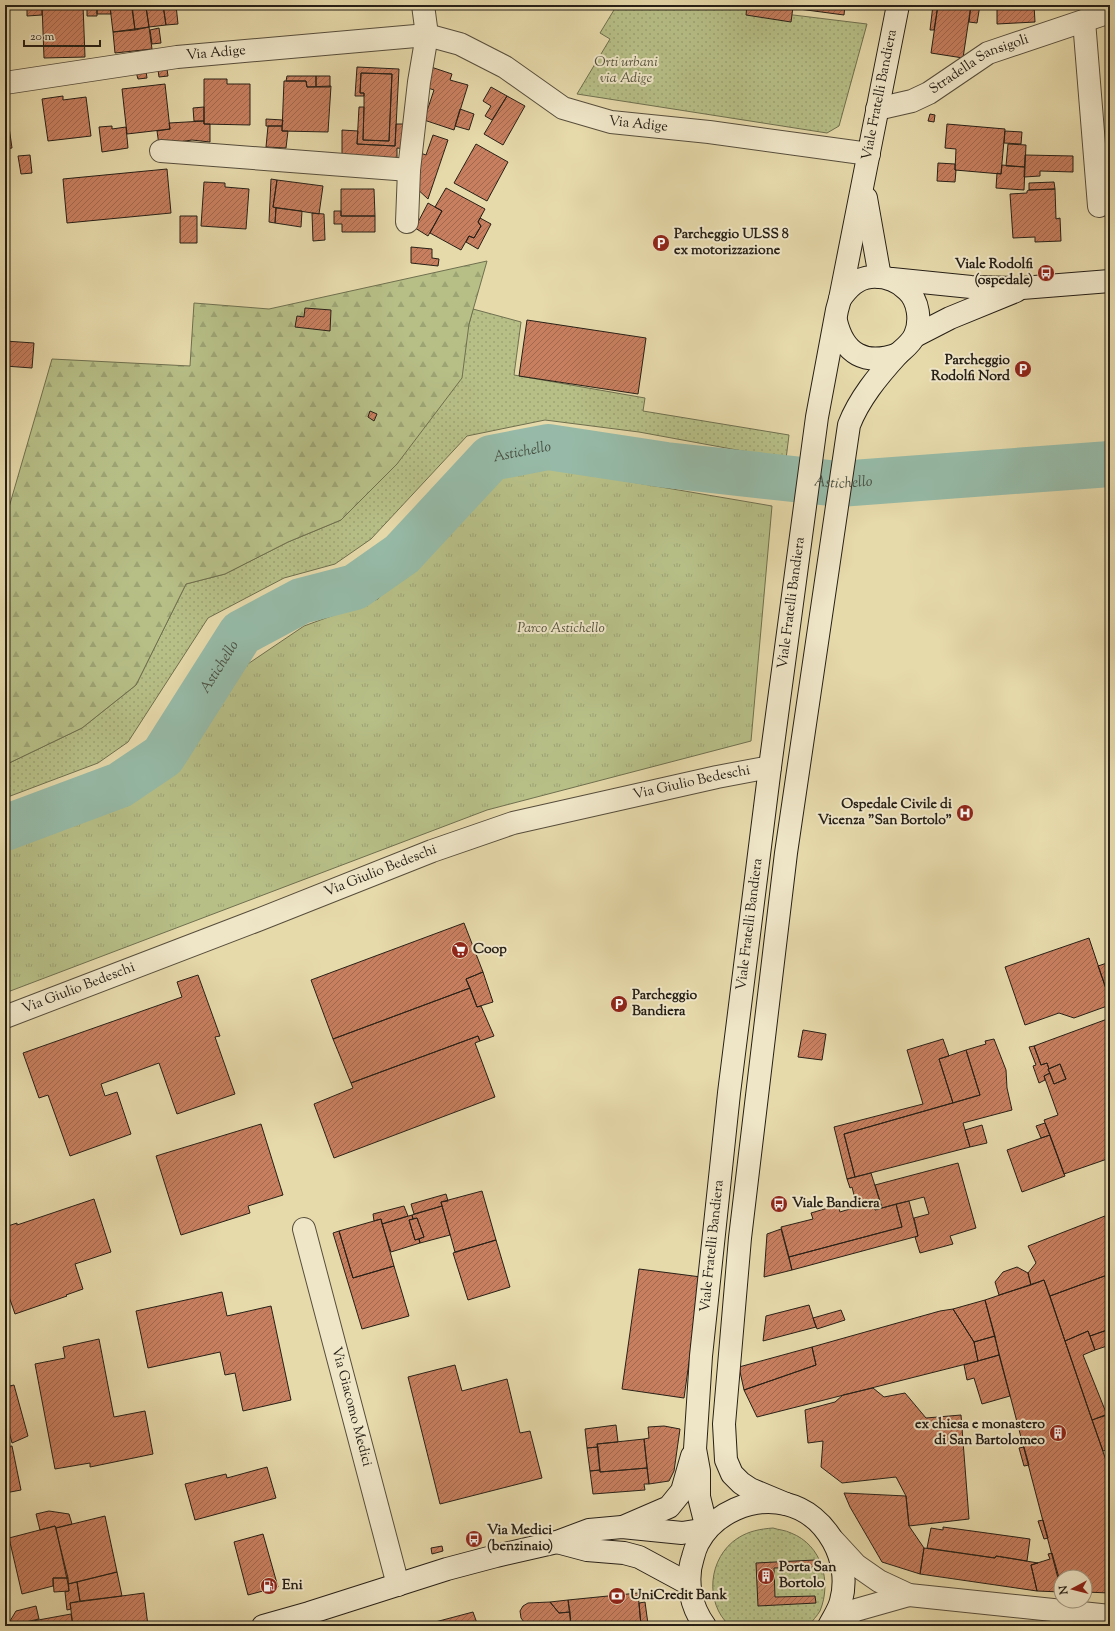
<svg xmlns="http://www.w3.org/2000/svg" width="1115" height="1631" font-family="'Sorts Mill Goudy',serif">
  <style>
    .grass { fill: url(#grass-dots); stroke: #6f704f }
    .forest { fill: url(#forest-firs); stroke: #6f704f }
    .park { fill: url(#park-tufts); stroke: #6f704f }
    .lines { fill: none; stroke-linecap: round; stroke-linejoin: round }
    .river { stroke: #96baa7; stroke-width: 46 }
    .building { fill: url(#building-hatch); stroke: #272017 }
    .street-casing { stroke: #574e3c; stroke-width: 24 }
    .secondary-casing { stroke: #272017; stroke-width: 24 }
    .street { stroke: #efe6c8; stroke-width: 22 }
    .secondary { stroke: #efe6c8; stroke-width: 22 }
    .labels { text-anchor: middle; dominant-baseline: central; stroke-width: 4; stroke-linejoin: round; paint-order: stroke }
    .street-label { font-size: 14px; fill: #272017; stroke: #efe6c8 }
    .park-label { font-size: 14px; font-style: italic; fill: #525039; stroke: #efe6c8 }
    .poi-label { font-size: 14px; font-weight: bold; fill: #272017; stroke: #efe6c8; text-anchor: start }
    .water-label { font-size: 15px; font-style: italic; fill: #484e42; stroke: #efe6c8 }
  </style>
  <defs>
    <pattern id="grass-dots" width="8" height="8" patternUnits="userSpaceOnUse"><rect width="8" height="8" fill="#b7bf87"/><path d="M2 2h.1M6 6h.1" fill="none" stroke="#9da474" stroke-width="1.8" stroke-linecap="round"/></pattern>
    <pattern id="forest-firs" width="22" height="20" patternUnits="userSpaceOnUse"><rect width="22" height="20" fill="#b7bf87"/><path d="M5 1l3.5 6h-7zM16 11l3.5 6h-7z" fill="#9da474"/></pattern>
    <pattern id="park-tufts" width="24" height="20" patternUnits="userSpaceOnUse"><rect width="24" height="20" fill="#b7bf87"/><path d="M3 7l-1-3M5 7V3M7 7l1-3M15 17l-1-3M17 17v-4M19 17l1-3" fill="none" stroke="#9da474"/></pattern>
    <pattern id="building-hatch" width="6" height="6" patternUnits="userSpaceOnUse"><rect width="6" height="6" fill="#c87f5f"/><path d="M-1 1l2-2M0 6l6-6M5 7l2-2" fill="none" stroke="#a2684d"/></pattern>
  </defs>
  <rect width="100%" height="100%" fill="#e6d9aa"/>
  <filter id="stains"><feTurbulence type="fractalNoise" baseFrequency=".005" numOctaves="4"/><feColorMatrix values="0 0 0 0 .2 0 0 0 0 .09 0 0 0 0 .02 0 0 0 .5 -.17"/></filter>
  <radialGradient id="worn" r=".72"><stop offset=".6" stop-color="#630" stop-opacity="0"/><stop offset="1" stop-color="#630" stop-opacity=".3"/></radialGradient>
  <!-- grass -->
  <path class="grass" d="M617,5H744V9L867,24L839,126L827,133L577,94L610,39L600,33Z
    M473,309L521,322L514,375L645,398L643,411L789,435L786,459L639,432L545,420L467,436L371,539L335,564L284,578L208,618L128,742L98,763L5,798V765L82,728L136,685L186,584L225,574L288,542L341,520L469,324Z
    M773,1528C779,1530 785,1530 791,1533C822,1545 832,1582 820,1611C817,1616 812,1621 809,1626H730C704,1603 708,1557 738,1538C749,1531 760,1529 773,1528Z"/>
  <!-- forest -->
  <path class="forest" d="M487,261L469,324L462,378L397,464L341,520L288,542L225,574L186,584L136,685L82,728L5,765V521L52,359L190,366L194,303L269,309Z"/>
  <!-- park -->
  <path class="park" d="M513,466L544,467L772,506L751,741L487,810L5,993V848L165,776L233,674L304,626L378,599L478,485Z"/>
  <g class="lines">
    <!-- river -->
    <path class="river" id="s1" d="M5,828L120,785L163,756L241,633L301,601L355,587L402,554L491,458L548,447L666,465L839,484L1110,464"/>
  </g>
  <!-- building -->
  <path class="building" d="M27,5H44H42V15L27,16Z
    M42,5H83L85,57L44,58Z
    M87,5H97V16H87Z
    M97,5H116V7H110L111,14H97Z
    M132,5H163L166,25L149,27L146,7L132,9Z
    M132,5L135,30L113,32L110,7Z
    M163,5H176L178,24L166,25Z
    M747,5H780L793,7L791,22L746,15Z
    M799,5H845L844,15L799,9Z
    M848,5H865V9Z
    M933,5H938L934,30H930Z
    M938,5H971L963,58L931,53Z
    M971,5H980L977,23L969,22Z
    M997,5H1034L1035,22L997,24Z
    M146,7L149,27L135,30L132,9Z
    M149,27L152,49L115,53L113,32Z
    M159,28L161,43L152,44L150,30Z
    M357,67L399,69L395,146L357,144L359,107H364L363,140L389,141L392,74L361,73L360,93H364V96H355Z
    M431,67L452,74L450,80L468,85L454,130L424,120L434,90L425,87Z
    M167,69L168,76L159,77L158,70Z
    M146,71L147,78L138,79L136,72Z
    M361,73L392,74L389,141L363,140L364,107V93H360Z
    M287,76H316V87H307L306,81H286Z
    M316,76H330V87H316Z
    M204,79H227V84H250V125L204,124Z
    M284,81H306L307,87L331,86L328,132L282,131Z
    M165,84L170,129L127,134L122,89Z
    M491,87L507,96L492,120L485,116L491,106L483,101Z
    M63,96V100L86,97L91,136L48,141L42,99Z
    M507,96L525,106L503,145L484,134Z
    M5,99L12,148L5,149Z
    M204,107V121H194L193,108Z
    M460,109L474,114L469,130L455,126Z
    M930,114L935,115L934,122L928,121Z
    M266,119L283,120L282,126H266Z
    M204,121V124H210V142L192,140L159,145L157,131L170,129L169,123Z
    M396,124H408L406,149L397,148V158L342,154V130L358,131L357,144L395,146Z
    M947,124L1005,129L1001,174L955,170L956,149L945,148Z
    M112,126V129L126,127L128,148L102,152L99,127Z
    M268,126H282V131H288L286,148L266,147Z
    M1005,131L1022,132L1021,144L1004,143Z
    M433,135L448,140L428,199L414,186L415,151L426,155Z
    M476,144L508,162L487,201L454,183Z
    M1008,144L1026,145L1025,167L1006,166Z
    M30,155L32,173L21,174L18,156Z
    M1025,155L1073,156V172L1040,171V176L1024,177Z
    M938,163L955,164V170H956L955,182L937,181Z
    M1110,164V230H1109L1102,165Z
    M1002,165L1025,167L1024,190L996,188L997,173L1001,174Z
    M167,169L171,213L67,223L63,179Z
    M271,179L277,180L273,207L276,208L275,223L269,222Z
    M277,180L323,186L319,214L273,207Z
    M204,182L225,183V187L249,189L246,229L201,226Z
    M1054,182L1055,189L1029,190V183Z
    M446,188L485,209L478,222L481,226L474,238L469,236L461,250L430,233L442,211L435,207Z
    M341,189H374L375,216H341Z
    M1055,189L1056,219L1060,218L1061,241L1035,242V237L1013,238L1010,194L1027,193V191L1029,190Z
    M428,203L442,211L428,236L415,228Z
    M276,208L302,211L301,227L275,223Z
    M334,211H341V216H375V232H342V224H334Z
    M312,213L324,214L325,240L313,241Z
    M180,216H197V243H180Z
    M480,218L491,224L478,249L466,242L469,236L474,238L481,226L478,222Z
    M411,247L432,249V258L439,259L438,266L411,263Z
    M305,308L331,310L330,331L295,327L297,316L304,317Z
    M527,320L646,338L638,394L519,376Z
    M5,341L34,343L32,368L5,366Z
    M370,411L377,414L374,421L368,417Z
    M464,923L483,972L466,979L470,988L333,1039L311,980Z
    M1089,938L1110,1001V1005L1074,1018L1059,1013L1025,1025L1005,967Z
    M1110,962V994H1108L1098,966Z
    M483,972L493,1002L477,1007L466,979Z
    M198,975L220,1036L215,1037L235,1094L177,1114L159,1063L101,1084L105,1096L117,1092L131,1134L70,1156L48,1095L39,1098L23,1053L182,997L177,982Z
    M470,988L477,1007L481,1006L494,1036L480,1041L478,1036L351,1083L333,1039Z
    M1110,1018V1158L1064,1174L1044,1120L1058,1115L1044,1076L1050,1073L1054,1084L1066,1079L1060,1064L1049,1069L1047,1063L1041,1065L1034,1046Z
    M803,1030L826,1034L822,1060L798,1057Z
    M478,1036L480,1041L475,1043L495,1097L334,1158L314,1104L353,1088L351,1083Z
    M943,1039L949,1056L939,1059L953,1103L844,1134L855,1177L847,1179L834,1127L923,1104L907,1050Z
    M994,1039L1006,1070L1007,1088L1012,1110L963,1123L970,1147L855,1177L844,1134L980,1095L966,1050L986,1044L985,1041Z
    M1034,1046L1041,1065L1047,1063L1049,1069H1048L1050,1073L1044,1076L1045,1080L1039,1083L1033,1066L1036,1065L1029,1047Z
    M966,1050L980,1095L953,1103L939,1059Z
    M1060,1064L1066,1079L1054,1084L1048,1069Z
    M1045,1123L1050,1135L1041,1138L1036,1126Z
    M261,1124L283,1195L248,1206L250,1213L181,1235L156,1156Z
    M982,1125L987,1143L970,1147L965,1130Z
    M1050,1135L1065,1176L1022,1192L1007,1150Z
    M958,1163L976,1228L950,1236L953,1244L920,1253L915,1237L918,1236L914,1218L929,1214L924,1197L882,1208L875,1185Z
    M871,1173L882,1208L875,1210L872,1202L857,1207L852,1187L850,1188L847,1179Z
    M482,1191L496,1240L455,1252L441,1202Z
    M446,1194L448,1201L441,1202L442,1206L414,1214L411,1204Z
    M94,1199L111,1252L75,1264L83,1289L66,1295L67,1296L15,1314L5,1285V1227L17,1223V1225Z
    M909,1201L918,1236L792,1270L789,1257L902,1227L896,1204Z
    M872,1202L875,1210L896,1204L902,1227L789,1257L781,1227L813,1219L811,1213L838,1205L840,1212Z
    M404,1206L408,1216L382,1224L381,1219L374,1221L373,1214Z
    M442,1206L450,1235L420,1243L419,1239L424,1237L417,1218L413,1219L412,1215Z
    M1110,1214V1274L1050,1296L1044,1280L1031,1285L1028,1273L1036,1263L1028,1246Z
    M412,1215L413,1219L409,1220L415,1240L419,1239L420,1243L391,1252L382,1224Z
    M417,1218L424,1237L415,1240L409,1220Z
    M381,1219L394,1266L353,1278L339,1231Z
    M781,1229L792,1270L764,1277L767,1234Z
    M339,1231L353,1278L394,1266L409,1316L362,1329L333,1233Z
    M496,1240L510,1287L468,1300L453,1253Z
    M1017,1267L1028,1273L1031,1285L999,1295L995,1282L1003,1272Z
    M639,1269L701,1277L684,1398L622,1389Z
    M1110,1274V1329L1090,1336L1088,1331L1065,1341L1050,1296Z
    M1044,1280L1110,1472V1593L1085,1592V1577H1061V1585L1059,1582L985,1300Z
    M222,1292L227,1316L271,1306L291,1400L243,1411L235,1373L225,1375L220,1352L148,1368L136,1311Z
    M985,1300L995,1336L974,1342L953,1309Z
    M809,1305L816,1327L763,1341L766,1316Z
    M953,1309L974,1342L978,1361L757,1417L744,1390L816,1365L812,1347L940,1311Z
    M841,1310L845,1320L817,1329L813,1318Z
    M1110,1329V1345L1095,1350L1090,1336Z
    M1088,1331L1095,1350L1083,1355L1107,1415L1092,1420L1065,1341Z
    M995,1336L999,1355L978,1361L974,1342Z
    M99,1339L114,1417L145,1411L153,1454L90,1467V1463L55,1469L35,1364L65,1358L63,1347Z
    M812,1347L816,1365L744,1390L739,1367Z
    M999,1355L1010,1396L982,1404L974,1378L967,1380L964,1365Z
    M455,1365L462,1391L507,1379L520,1433L530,1431L542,1478L440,1504L408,1377Z
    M14,1385L28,1436L12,1443L5,1416V1387Z
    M873,1388L884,1397L905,1393L926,1418L961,1415L969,1519L909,1526L906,1496L896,1477L842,1483L821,1467L823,1441L808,1443L805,1410L835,1402L843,1395Z
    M1105,1415L1110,1430V1449L1103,1451L1092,1420Z
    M5,1416L9,1435L5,1436Z
    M616,1425L618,1442L597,1444L598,1447L587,1448L585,1429Z
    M664,1426L680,1429L674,1471L669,1481L649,1484L644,1439L649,1438L648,1427Z
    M644,1439L647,1468L600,1472L597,1444Z
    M12,1446L21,1490L5,1493V1447Z
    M598,1447L600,1470L590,1471L587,1448Z
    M1024,1447L1029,1465L1024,1466L1019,1448Z
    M1110,1459V1472L1106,1460Z
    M267,1467L276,1498L195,1520L185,1484L226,1474L227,1478Z
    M647,1468L649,1484H644L645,1490L593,1494L590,1471L600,1470V1472Z
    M844,1493L906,1496L909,1526L924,1548L920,1574L882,1562L850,1507Z
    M49,1511L69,1514L72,1524L56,1528L55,1526L40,1530L36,1514Z
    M105,1516L117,1572L68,1584L56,1528Z
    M1043,1520L1048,1538L1044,1539L1038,1521Z
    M55,1526L68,1578H53V1586L22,1594L9,1538Z
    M943,1527L1030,1539L1027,1561L996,1556L995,1558L927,1548L931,1528L943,1530Z
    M263,1534L278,1587L248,1595L234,1542Z
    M442,1546L443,1551L432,1554L431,1548Z
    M924,1548L995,1558L996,1556L1038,1563L1031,1565L1037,1591L920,1574Z
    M1052,1553L1061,1585V1592L1037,1591L1031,1565L1050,1559L1048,1554Z
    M815,1560V1567L774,1568L775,1597L815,1596L816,1603L758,1606L756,1563Z
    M117,1572L122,1596L80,1601L77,1582Z
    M53,1578H68L69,1591L54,1592Z
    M77,1582L80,1601L70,1603L71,1609L67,1610L65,1592L69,1591L68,1584Z
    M144,1593L148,1626H73L70,1603Z
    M638,1593L641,1626H571L568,1600Z
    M568,1600L570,1612L559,1613L550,1602Z
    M550,1602L559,1613L570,1612L571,1626H527L521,1618L520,1611L523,1606L528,1603Z
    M645,1602L648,1624L641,1625L639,1603Z
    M36,1606L39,1619L7,1626L16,1611Z
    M473,1612L478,1626H420Z
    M71,1614L73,1626H11V1625Z"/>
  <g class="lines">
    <!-- street casing -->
    <g class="street-casing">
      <g id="street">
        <path d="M1084,21L1099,206"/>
        <path id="s2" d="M5,83L177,57L427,35L460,44L505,67L563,108L611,122L709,132L869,154"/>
        <path id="s3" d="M877,109L912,101L929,93L988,53L1110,12"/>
        <path d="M161,151L409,170"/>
        <path d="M407,222L409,170L419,82L427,35L423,5"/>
        <path id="s4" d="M5,1017L258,920L432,851L513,823L717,777L770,767"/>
        <path id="s5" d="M304,1229L398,1585"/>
        <path d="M833,1540L856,1565L879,1581L909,1595L1110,1616"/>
        <path d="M830,1626L856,1610L909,1595"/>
      </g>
    </g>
    <!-- secondary casing -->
    <g class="secondary-casing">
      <g id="secondary">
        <path d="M866,198L880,277"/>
        <path d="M892,279L971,287L1022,288L1110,281"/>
        <path d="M836,321C844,354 865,366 898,354"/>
        <path d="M915,336L950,318L1016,291"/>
        <path d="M786,1504L750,1489L741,1483L732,1474L726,1460L724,1424L740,1238L786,853L849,425C859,399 878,376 897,355C903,349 911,344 915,335C921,321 919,301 907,290C897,280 886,276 871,277C857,278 848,288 840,299"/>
        <path d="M625,1526L669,1507L682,1491L692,1456"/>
        <path id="s6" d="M707,1529L699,1497V1471L695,1449L701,1356L729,1093L770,767L817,417L837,310L840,299C860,201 878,103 898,5"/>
        <path d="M557,1542L587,1550L624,1553L639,1557L689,1584"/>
        <path d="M263,1626L309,1613L447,1569L496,1556L557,1542L589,1530L622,1527L682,1533L707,1529"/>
        <path d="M705,1626C691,1607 685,1581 693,1557C694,1553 696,1547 698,1543C714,1513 752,1496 786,1504C827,1514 852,1561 841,1601C839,1610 833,1618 829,1626"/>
      </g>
    </g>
    <!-- street -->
    <use href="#street" class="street"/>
    <!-- secondary -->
    <use href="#secondary" class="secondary"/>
  </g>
  <!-- icons -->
  <defs>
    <g id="parking-disc" transform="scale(0.9)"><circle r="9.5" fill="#8f2418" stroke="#efe6c8"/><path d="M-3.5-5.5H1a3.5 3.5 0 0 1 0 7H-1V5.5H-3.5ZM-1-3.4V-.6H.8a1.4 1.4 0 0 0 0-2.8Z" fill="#fff"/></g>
    <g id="bus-disc" transform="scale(0.9)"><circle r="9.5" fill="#8f2418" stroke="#efe6c8"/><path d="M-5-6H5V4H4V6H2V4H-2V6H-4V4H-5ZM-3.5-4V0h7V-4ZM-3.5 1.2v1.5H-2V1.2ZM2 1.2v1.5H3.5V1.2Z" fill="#fff"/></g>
    <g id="hospital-disc" transform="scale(0.9)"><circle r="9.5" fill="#8f2418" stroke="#efe6c8"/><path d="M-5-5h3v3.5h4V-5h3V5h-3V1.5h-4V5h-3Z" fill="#fff"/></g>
    <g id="supermarket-disc" transform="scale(0.9)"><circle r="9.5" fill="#8f2418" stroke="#efe6c8"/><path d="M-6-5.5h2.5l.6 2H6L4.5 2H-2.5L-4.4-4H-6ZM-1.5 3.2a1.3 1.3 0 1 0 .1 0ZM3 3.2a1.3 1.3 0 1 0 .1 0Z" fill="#fff"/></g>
    <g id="building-disc" transform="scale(0.9)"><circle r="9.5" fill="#8f2418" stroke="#efe6c8"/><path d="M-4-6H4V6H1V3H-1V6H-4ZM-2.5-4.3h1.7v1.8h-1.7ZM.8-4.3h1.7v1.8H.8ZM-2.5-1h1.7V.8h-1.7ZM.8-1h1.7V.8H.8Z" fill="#fff"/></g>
    <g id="fuel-disc" transform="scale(0.9)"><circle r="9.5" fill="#8f2418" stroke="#efe6c8"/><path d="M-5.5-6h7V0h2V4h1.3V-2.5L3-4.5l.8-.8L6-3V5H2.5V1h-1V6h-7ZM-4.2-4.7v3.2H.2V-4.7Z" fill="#fff"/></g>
    <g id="bank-disc" transform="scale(0.9)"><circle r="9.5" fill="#8f2418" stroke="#efe6c8"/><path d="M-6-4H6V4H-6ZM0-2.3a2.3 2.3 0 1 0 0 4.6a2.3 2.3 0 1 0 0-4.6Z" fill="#fff"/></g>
  </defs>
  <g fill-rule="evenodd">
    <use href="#parking-disc" x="661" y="243"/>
    <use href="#bus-disc" x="1046" y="273"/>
    <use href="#parking-disc" x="1023" y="369"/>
    <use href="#hospital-disc" x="965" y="813"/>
    <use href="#supermarket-disc" x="460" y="950"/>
    <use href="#parking-disc" x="619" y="1004"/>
    <use href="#bus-disc" x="779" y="1204"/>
    <use href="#building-disc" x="1058" y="1433"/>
    <use href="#bus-disc" x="474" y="1539"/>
    <use href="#building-disc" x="766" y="1576"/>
    <use href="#fuel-disc" x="269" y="1586"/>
    <use href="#bank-disc" x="617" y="1596"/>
  </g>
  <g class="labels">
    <!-- street labels -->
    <g class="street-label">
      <text stroke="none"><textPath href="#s2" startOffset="213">Via Adige</textPath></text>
      <text stroke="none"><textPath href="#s3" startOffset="113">Stradella Sansigoli</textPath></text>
      <text stroke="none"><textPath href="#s6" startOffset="1449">Viale Fratelli Bandiera</textPath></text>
      <text stroke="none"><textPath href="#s2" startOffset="658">Via Adige</textPath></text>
      <text stroke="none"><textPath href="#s6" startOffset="933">Viale Fratelli Bandiera</textPath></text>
      <text stroke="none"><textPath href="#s4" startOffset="727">Via Giulio Bedeschi</textPath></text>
      <text stroke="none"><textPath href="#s4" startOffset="403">Via Giulio Bedeschi</textPath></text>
      <text stroke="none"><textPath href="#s6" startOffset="609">Viale Fratelli Bandiera</textPath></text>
      <text stroke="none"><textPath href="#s4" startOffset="79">Via Giulio Bedeschi</textPath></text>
      <text stroke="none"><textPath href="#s6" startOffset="285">Viale Fratelli Bandiera</textPath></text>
      <text stroke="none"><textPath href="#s5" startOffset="184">Via Giacomo Medici</textPath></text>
    </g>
    <!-- park labels -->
    <g class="park-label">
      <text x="626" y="63">Orti urbani<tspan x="626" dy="16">via Adige</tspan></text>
      <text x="561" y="629">Parco Astichello</text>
    </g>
    <!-- poi labels -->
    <g class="poi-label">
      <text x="674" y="235">Parcheggio ULSS 8<tspan x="674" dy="16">ex motorizzazione</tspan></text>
      <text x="1033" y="265" text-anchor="end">Viale Rodolfi<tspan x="1033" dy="16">(ospedale)</tspan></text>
      <text x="1010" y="361" text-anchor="end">Parcheggio<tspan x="1010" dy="16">Rodolfi Nord</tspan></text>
      <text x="952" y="805" text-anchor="end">Ospedale Civile di<tspan x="952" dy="16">Vicenza "San Bortolo"</tspan></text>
      <text x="473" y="950">Coop</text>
      <text x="632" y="996">Parcheggio<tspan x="632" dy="16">Bandiera</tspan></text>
      <text x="792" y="1204">Viale Bandiera</text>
      <text x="1045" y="1425" text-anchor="end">ex chiesa e monastero<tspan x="1045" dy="16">di San Bartolomeo</tspan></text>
      <text x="487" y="1531">Via Medici<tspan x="487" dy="16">(benzinaio)</tspan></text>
      <text x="779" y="1568">Porta San<tspan x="779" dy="16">Bortolo</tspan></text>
      <text x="282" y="1586">Eni</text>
      <text x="630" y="1596">UniCredit Bank</text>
    </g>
    <!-- water labels -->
    <g class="water-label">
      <text stroke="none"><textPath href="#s1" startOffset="664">Astichello</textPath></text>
      <text stroke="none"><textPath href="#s1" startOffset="988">Astichello</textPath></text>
      <text stroke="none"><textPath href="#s1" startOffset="280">Astichello</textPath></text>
    </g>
  </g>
  <!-- margin -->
  <rect width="1115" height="1631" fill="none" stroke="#e6d9aa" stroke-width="20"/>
  <rect x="6" y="6" width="1103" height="1619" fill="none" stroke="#272017" stroke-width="2"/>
  <rect x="10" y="10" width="1095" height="1611" fill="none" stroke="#272017"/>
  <!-- north arrow -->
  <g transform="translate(1073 1589) rotate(263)"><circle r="19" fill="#efe6c8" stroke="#9f9781"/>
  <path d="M0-3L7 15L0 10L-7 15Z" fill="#8f2418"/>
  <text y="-6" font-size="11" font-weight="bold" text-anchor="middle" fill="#272017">N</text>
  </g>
  <!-- scale -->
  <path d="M24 40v6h76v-6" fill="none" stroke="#272017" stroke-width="2"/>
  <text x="30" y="40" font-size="12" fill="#272017" stroke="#efe6c8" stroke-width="3" paint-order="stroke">20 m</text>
  <rect width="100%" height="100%" filter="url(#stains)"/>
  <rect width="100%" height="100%" fill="url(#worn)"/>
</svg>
